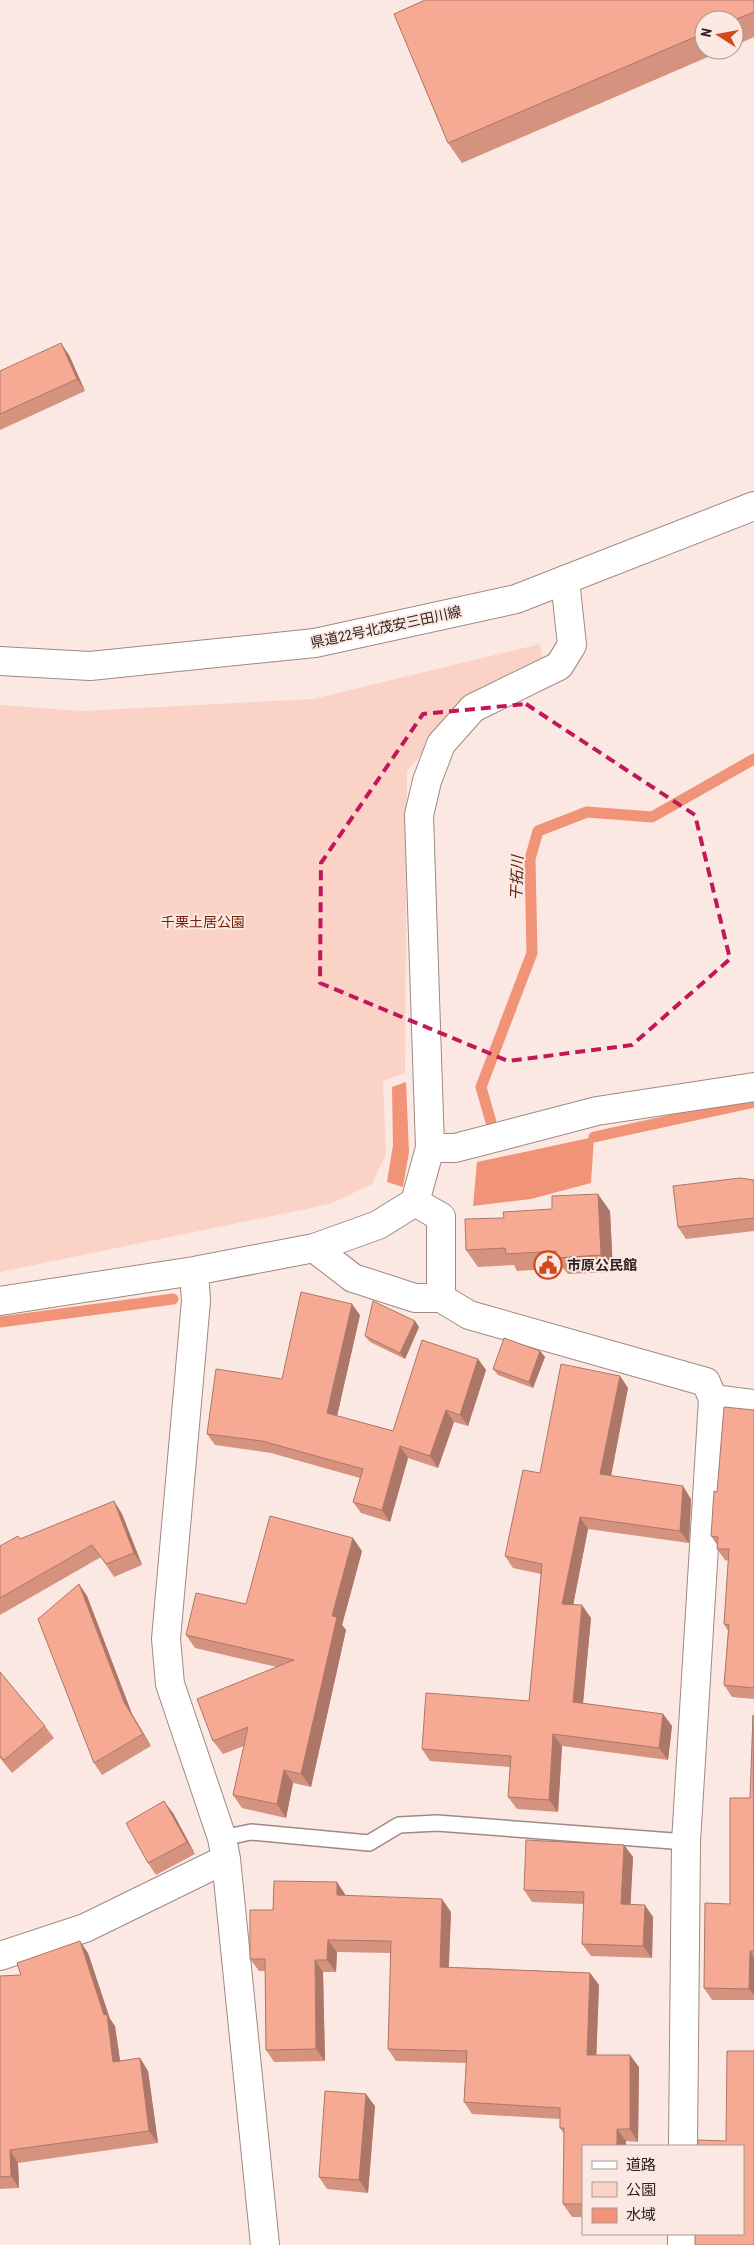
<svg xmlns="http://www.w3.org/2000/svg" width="754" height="2245" font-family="'Roboto Condensed','Noto Sans JP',sans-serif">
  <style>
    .green { fill: #fad2c6 }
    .water { fill: #f09377 }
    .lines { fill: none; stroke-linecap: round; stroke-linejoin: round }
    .stream { stroke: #f09377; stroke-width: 11 }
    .service-casing { stroke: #9f8982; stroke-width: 18 }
    .minor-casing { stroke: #9f8982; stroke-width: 30 }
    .primary-casing { stroke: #9f8982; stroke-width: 30 }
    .service { stroke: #fff; stroke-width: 15 }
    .minor { stroke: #fff; stroke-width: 28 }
    .primary { stroke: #fff; stroke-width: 28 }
    .wall { fill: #d4927f }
    .shaded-wall { fill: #ac7768 }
    .building { fill: #f6aa94; stroke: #ac7768 }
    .marked { fill: none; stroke: #c2185b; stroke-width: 4; stroke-dasharray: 10 6; stroke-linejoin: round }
    .labels { text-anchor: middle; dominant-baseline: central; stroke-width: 4; stroke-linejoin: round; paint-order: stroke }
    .street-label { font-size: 14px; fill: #2c2320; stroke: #fce8e2 }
    .park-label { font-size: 14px; fill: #711f03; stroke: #fce8e2 }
    .poi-label { font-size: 14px; font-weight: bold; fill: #2c2320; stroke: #fce8e2; text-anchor: start }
    .water-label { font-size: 15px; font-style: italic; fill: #5f2514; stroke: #fce8e2 }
  </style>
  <rect width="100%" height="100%" fill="#fce8e2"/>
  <!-- green -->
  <path class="green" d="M540,644L543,663L470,700L407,771L405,1073L383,1081L386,1154L372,1184L330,1204L0,1272V705L82,711L313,699Z"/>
  <!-- water -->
  <path class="water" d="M406,1082L409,1152L403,1187L387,1182L393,1145L392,1087Z
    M594,1137L591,1183L531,1199L473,1206L477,1162Z"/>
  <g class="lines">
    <!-- stream -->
    <path class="stream" d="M491,1122L481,1087L532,953L530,859L538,831L587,812L652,817L754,759
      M594,1137L754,1102
      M0,1322L173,1299"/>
    <!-- service casing -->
    <g class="service-casing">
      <path id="service" d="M222,1838L251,1832L369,1843L399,1825L437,1823L686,1842"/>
    </g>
    <!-- minor casing -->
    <g class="minor-casing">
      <path id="minor" d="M430,1148H455L597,1111L754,1087
        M415,1202L441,1217V1298L469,1315L706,1382L713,1399L686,1842L683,2146
        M314,1248L353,1278L415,1298H441
        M194,1271L196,1301L166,1639L170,1684L222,1838L226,1859L265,2245
        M0,1301L194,1271L314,1248L378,1225L415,1202L430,1148L419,815L427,781L441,744L473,708L559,666L572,645L565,580
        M713,1399L754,1404
        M0,1956L85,1928L226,1859
        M682,2245V2234"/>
    </g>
    <!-- primary casing -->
    <g class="primary-casing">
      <path id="primary" d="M0,661L90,666L315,643L516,599L754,506"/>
    </g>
    <!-- service -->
    <use href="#service" class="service"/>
    <!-- minor -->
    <use href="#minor" class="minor"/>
    <!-- primary -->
    <use href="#primary" class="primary"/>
  </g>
  <!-- wall -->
  <path class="wall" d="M425,0H754V37L734,46V20H704V50H724L462,163L448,143L394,14Z
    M69,355L85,391L0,430V371Z
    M754,1180V1231L686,1239L678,1227Z
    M610,1211L613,1272L568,1274L563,1268L517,1271L514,1265L478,1267L466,1250L504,1218Z
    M360,1315L337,1416L393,1431L478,1359L486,1370L468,1426L454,1422L438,1468L408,1458L390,1522L361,1513L353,1502L360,1478L271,1453L215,1445L207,1434L282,1379Z
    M415,1321L419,1327L405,1359L370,1342L365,1336Z
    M540,1351L545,1357L533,1388L498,1375L493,1369Z
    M620,1376L628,1388L611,1476L691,1499L689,1543L588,1529L573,1605L591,1618L583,1703L663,1714L672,1726L668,1760L562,1746L558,1812L517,1809L508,1797L510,1767L430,1761L422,1749L529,1701L541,1574L513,1568L505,1556L540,1473Z
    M754,1410V1699L732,1697L724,1685L728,1631L724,1624L729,1561L725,1560L717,1549V1545L711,1536L717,1492Z
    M114,1501L122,1514L142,1565L114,1577L101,1557L0,1615V1546L21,1539Z
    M362,1551L342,1625L346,1630L311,1787L293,1783L286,1818L242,1808L233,1795L244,1746L223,1754L213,1741L277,1667L195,1648L186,1635L246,1604Z
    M79,1584L87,1596L132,1714L151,1746L102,1775L94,1763Z
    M0,1672L45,1726L54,1738L12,1773L0,1758Z
    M754,1715V2000H712L704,1988L730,1904L750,1798Z
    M173,1813L195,1854L156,1875L148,1863Z
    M624,1845L633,1857L630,1904L653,1917L652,1958L591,1956L582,1944L584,1904L532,1902L524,1890Z
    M345,1894V1895L451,1912L449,1967L590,1973L599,1985L596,2055L639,2067L638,2142L626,2141V2146H583V2217H572L563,2204L564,2134L560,2128V2119L472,2114L464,2102L466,2063L396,2061L388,2049L391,1953L337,1952L336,1972H323L325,2061L274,2062L266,2050L265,1971H259L250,1959L273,1910Z
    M88,1953L110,2019L115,2026L120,2061L140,2058L148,2071L158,2143L18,2163L19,2188L0,2189V1976L21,1975Z
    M375,2106L368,2193L327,2189L319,2177Z"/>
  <!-- shaded-wall -->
  <path class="shaded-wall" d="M61,343L69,355L85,391L77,379Z
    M598,1194L610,1211L613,1272L601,1255Z
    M352,1304L360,1315L335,1425L327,1413Z
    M415,1321L419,1327L405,1359L400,1353Z
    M540,1351L545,1357L533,1388L529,1382Z
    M478,1359L486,1370L468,1426L460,1415Z
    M620,1376L628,1388L609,1486L600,1474Z
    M446,1410L454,1422L438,1468L430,1456Z
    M400,1446L408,1458L390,1522L382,1510Z
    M683,1486L691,1499L689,1543L680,1531Z
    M114,1501L122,1514L142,1565L134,1553Z
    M580,1517L588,1529L571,1616L562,1604Z
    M353,1538L362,1551L342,1625L346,1630L311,1787L301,1774L332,1616Z
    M79,1584L87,1596L132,1714L151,1746L143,1734L124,1702Z
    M582,1605L591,1618L582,1714L573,1702Z
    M663,1714L672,1726L668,1760L659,1748Z
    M553,1734L562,1746L558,1812L549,1800Z
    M284,1770L293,1783L286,1818L277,1804Z
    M164,1801L173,1813L195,1854L187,1842Z
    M624,1845L633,1857L630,1916L621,1904Z
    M337,1882L345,1894V1907L337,1895Z
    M442,1899L451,1912L448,1979L440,1967Z
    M645,1905L653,1917L652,1958L643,1946Z
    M328,1940L337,1952L336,1972L327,1960Z
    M80,1941L88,1953L110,2019L115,2026L122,2074L113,2062L104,2015Z
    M750,1951L754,1957V1995L749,1989Z
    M315,1960L323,1972L325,2061L316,2049Z
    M590,1973L599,1985L596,2067L587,2055Z
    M630,2055L639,2067L638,2142L630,2129Z
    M140,2058L148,2071L158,2143L149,2131Z
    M366,2094L375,2106L368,2193L359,2180Z
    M617,2129L626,2141V2146H617Z
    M10,2150L18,2163L19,2188L11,2176Z"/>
  <!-- building -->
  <path class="building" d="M425,0H754V12L734,20H704V33L448,143L394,14Z
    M61,343L77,379L0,414V371Z
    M740,1178L754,1180V1218L678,1227L673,1186Z
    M598,1194L601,1255L556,1258V1251L506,1254L505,1248L466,1250L465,1219L504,1218L503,1212L552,1209V1196Z
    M301,1292L352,1304L327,1413L393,1431L422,1340L478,1359L460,1415L446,1410L430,1456L400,1446L382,1510L353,1502L363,1469L262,1441L207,1434L216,1369L282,1379Z
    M373,1301L415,1321L400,1353L365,1336Z
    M504,1338L540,1351L529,1382L493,1369Z
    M561,1364L620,1376L600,1474L683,1486L680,1531L580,1517L562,1604L582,1605L573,1702L663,1714L659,1748L553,1734L549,1800L508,1797L511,1756L422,1749L426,1693L529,1701L542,1564L505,1556L523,1470L540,1473Z
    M724,1407L754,1410V1688L724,1685L729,1625L724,1624L729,1549H717L718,1537L711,1536L714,1491L717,1492Z
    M114,1501L134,1553L106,1564L92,1545L0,1598V1546L18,1536L20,1539Z
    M270,1516L353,1538L332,1616L337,1617L301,1774L284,1770L277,1804L233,1795L248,1727L213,1741L197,1699L294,1660L186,1635L196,1593L246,1604Z
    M79,1584L124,1702L143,1734L94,1763L38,1619Z
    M0,1672L45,1726L4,1760L0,1756Z
    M753,1715L754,1951H750L749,1989L704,1988L705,1903L730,1904V1798H750Z
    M164,1801L187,1842L148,1863L126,1823Z
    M526,1840L624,1845L621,1904L645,1905L643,1946L582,1944L584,1892L524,1890Z
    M274,1881L337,1882V1895L442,1899L440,1967L590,1973L587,2055H630V2129H617V2146H583V2204H563L564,2128H560V2108L464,2102L467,2051L388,2049L391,1941L328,1940L327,1960H315L316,2049L266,2050L265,1959H250V1910H273Z
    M80,1941L104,2015L107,2014L113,2062L140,2058L149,2131L10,2150L11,2176L0,2177V1976L21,1975L17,1963Z
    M727,2051H754V2245H695V2234H743V2146H698V2140L726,2141Z
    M325,2091L366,2094L359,2180L319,2177Z"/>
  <!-- marked area -->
  <path class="marked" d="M526,704L695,815L730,959L632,1045L508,1061L320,983L321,863L423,714Z"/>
  <!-- icons -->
  <defs>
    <g id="civic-ring" transform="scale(1.4375)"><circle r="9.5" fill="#fce8e2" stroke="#d1491c" stroke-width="1.5"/><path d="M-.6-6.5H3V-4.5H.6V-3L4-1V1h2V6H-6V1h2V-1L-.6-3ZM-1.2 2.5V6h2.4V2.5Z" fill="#d1491c"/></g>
  </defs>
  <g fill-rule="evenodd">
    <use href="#civic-ring" x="548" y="1265"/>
  </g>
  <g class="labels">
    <!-- street labels -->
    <g class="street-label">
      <text transform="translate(386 627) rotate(-12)">県道22号北茂安三田川線</text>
    </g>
    <!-- park labels -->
    <g class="park-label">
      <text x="203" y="922">千栗土居公園</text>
    </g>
    <!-- poi labels -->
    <g class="poi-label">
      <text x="567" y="1265">市原公民館</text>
    </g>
    <!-- water labels -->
    <g class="water-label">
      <text transform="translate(517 878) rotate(-88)">干拓川</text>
    </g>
  </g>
  <!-- legend -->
  <rect x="582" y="2145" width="162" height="90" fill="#fce8e2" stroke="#a99994"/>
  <rect x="592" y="2161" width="25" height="8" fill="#ffffff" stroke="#a99994"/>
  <text x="626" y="2170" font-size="15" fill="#2c2320">道路</text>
  <rect x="592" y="2182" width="25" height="15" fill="#fad2c6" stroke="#a99994"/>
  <text x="626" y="2195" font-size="15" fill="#2c2320">公園</text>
  <rect x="592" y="2208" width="25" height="15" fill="#f09377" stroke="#a99994"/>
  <text x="626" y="2220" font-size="15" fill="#2c2320">水域</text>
  <!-- north arrow -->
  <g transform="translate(719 35) rotate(281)"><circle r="24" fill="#fce8e2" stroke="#a99994"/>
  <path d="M0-4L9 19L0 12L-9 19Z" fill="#d1491c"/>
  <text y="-8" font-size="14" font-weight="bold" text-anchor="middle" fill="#2c2320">N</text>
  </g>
</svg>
